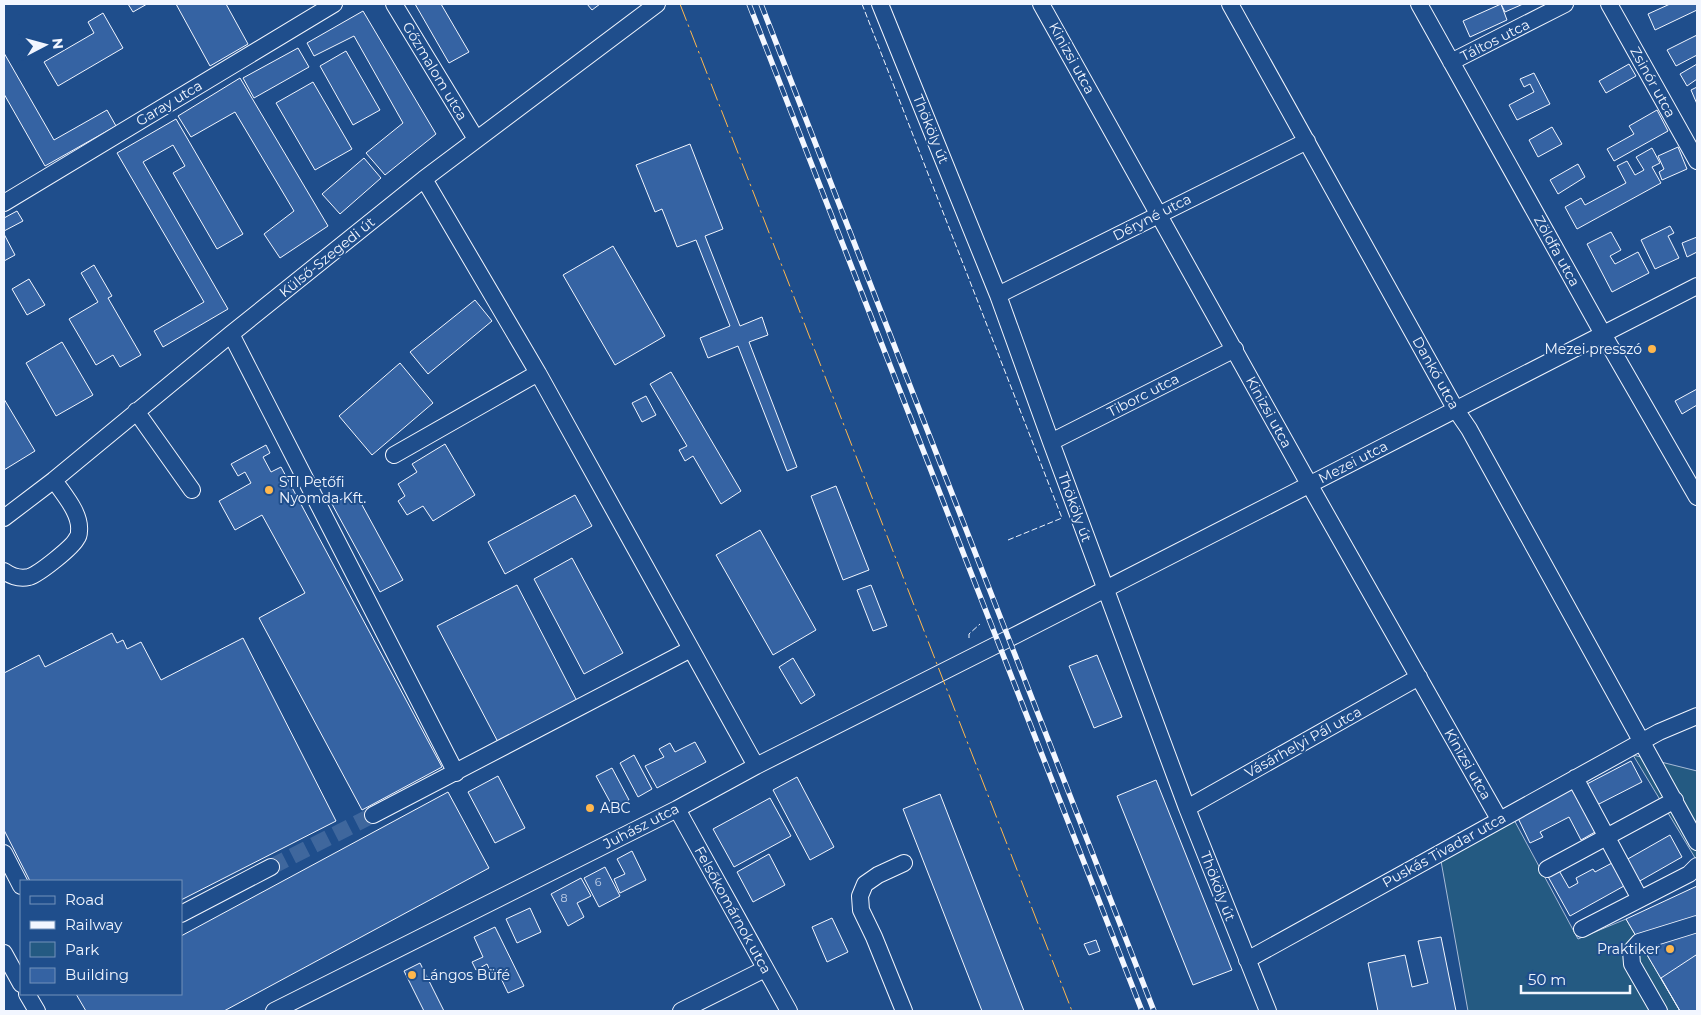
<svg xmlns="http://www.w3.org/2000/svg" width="1701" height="1015" font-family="Montserrat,sans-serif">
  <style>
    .green { fill: #245a82; stroke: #a8bbd7 }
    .building { fill: #3563a3; stroke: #f2f6ff }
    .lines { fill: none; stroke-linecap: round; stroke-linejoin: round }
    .minor-tunnel { stroke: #3f679d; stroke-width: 16; stroke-dasharray: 16 8; stroke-linecap: butt }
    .minor-casing { stroke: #f2f6ff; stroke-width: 18 }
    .minor { stroke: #1f4e8c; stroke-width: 16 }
    .rail-casing { stroke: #f2f6ff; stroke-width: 5.5 }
    .rail { stroke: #1f4e8c; stroke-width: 4; stroke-dasharray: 11; stroke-linecap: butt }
    .fence { stroke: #f2f6ff; stroke-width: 1; stroke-dasharray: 6 2.5; stroke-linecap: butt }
    .power { stroke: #ffb74d; stroke-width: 1; stroke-dasharray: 18 4 2.5 4; stroke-linecap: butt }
    .poi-dot { fill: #ffb74d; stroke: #1f4e8c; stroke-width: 2 }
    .labels { text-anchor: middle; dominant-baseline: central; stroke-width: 4; stroke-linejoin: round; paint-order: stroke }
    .number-label { font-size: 11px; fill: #c3d1e8 }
    .street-label { font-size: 14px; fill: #f2f6ff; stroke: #1f4e8c }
    .poi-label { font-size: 14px; fill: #f2f6ff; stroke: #1f4e8c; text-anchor: start }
  </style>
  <rect width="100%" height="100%" fill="#1f4e8c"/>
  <!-- green -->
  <path class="green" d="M1633,755L1697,771V861Z
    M1512,816L1578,939L1626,919L1680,1011H1468L1441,861Z"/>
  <!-- building -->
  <path class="building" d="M128,4H147L133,12Z
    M176,4H226L248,44L210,66Z
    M415,4H441L469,52L449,63Z
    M587,4H600L592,10Z
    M1501,4H1523L1505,12Z
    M1501,4L1507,20L1470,37L1463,21Z
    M1670,4H1697V10L1655,30L1648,14Z
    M363,11L436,134L385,175L366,153L403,123L354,36L314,56L307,43Z
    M103,13L123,48L58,86L44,62L94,33L88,22Z
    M1697,35V55L1676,66L1667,50Z
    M298,48L309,67L254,98L243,78Z
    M346,51L380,110L353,125L320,66Z
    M4,53L54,140L107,110L116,126L45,166L4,94Z
    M1629,64L1636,76L1606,93L1599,81Z
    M1697,64V79L1687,86L1680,74Z
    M1534,73L1550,104L1517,120L1509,105L1534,92L1530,84L1524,87L1520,79Z
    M240,78L328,226L280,258L264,234L294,211L235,112L191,137L178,116Z
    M313,82L352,149L315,170L276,103Z
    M1697,87V104L1691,90Z
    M1657,110L1668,131L1614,161L1607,149L1634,134L1629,126Z
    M176,119L243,234L217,249L173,173L185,166L173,145L143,162L228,309L163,347L154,331L204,302L117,153Z
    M1552,127L1562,144L1538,157L1529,140Z
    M690,144L723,229L705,236L740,326L762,317L768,335L749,342L797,467L787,471L738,346L708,358L700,338L730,326L696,240L677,247L662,209L655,212L636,165Z
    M1678,147L1687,169L1662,180L1659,172L1664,169L1658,156Z
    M1652,148L1660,163L1652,167L1661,183L1577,229L1565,207L1581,198L1585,205L1626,183L1617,166L1627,161L1635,175L1644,170L1636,157Z
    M364,158L381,178L340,214L322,194Z
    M1578,164L1585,177L1558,194L1550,180Z
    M17,211L23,221L4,231V218Z
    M1670,226L1674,233L1668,236L1679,258L1655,269L1641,240Z
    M1611,232L1621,250L1610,256L1615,264L1638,252L1649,273L1612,292L1587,244Z
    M4,234L15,255L4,261Z
    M1697,237V252L1687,257L1682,243Z
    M613,246L665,336L615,365L563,275Z
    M94,265L112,296L108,298L141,355L120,367L113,355L96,365L69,319L98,302L81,273Z
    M29,279L45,305L27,315L12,289Z
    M475,300L492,321L428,374L410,352Z
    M62,342L93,395L56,416L26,363Z
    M400,363L433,403L372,455L339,416Z
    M671,372L741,491L721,504L693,456L685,461L679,450L687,446L650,384Z
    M1697,389V405L1682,414L1675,401Z
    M646,396L656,415L642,422L632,403Z
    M4,399L35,451L4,470Z
    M445,444L475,495L433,521L423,506L407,515L398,501L405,496L398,484L417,472L412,464Z
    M266,445L270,453L263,457L271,472L281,467L442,767L362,810L259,618L305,593L262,515L235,530L219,501L251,483L245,472L238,476L231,464Z
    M836,486L869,570L843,580L811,496Z
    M355,492L403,580L380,592L332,504Z
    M575,495L592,526L505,574L488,542Z
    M760,530L816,630L773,655L716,555Z
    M572,558L623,653L584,674L534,579Z
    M517,585L578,703L499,744L437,626Z
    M871,585L887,626L873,631L857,590Z
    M112,633L117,643L123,640L127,649L141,642L161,680L243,638L336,821L181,900V881H30L4,830V673L39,655L45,667Z
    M1097,655L1122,717L1094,728L1069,666Z
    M793,658L815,695L801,704L779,667Z
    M695,742L706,762L657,788L645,766L664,757L659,749L670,743L675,752Z
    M634,755L652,789L638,797L620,763Z
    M1631,761L1642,782L1595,806L1585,785Z
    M612,768L629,800L614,809L596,776Z
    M498,776L525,828L495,843L468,792Z
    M797,777L834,847L810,860L773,790Z
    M1156,780L1232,970L1193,985L1117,796Z
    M1573,788L1595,832L1581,840L1569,817L1540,832L1543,837L1530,843L1517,816Z
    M448,792L489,868L224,1011H86L76,994H181V936Z
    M940,794L1024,1011H982L903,809Z
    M770,798L791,836L734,867L713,829Z
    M1670,835L1682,857L1638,882L1626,860Z
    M632,851L646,880L620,893L614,879L625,874L617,859Z
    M769,854L785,885L753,902L737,872Z
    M1612,863L1624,886L1570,916L1546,873L1557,867L1569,888L1578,883L1576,878L1593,869L1595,872Z
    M605,867L620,896L599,907L584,878Z
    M581,878L591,896L577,903L584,917L568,926L551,894Z
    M1697,886V1011H1680L1626,919Z
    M530,908L541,932L517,943L506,919Z
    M832,918L848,952L827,962L812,927Z
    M495,927L524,986L508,993L497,970L491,973L487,964L476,970L472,962L483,957L474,937Z
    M1441,937L1456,1011H1378L1368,963L1405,955L1412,987L1428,983L1418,941Z
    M1096,940L1100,951L1089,955L1084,944Z
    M1696,955L1697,958V1011H1680L1661,978Z
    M420,963L444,1011H424L404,971Z"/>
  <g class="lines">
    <!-- minor-tunnel -->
    <path class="minor-tunnel" d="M271,867L373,815"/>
    <!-- minor casing -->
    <g class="minor-casing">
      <path id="minor" d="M394,4L476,139
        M880,4L998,295L1051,442L1187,808L1268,1011
        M1041,4L1309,484L1499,819
        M1230,4L1456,410L1469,429L1697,842
        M1419,4L1603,334L1697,497
        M1609,4L1697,161
        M1451,62L1565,4
        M424,179L538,373L756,766
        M4,203L334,4
        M998,295L1307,141
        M231,334L456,773
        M136,411L192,490
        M1051,442L1235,349
        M394,455L538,373
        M4,518L54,480L231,334L424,179L657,4
        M4,571C11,576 20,579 29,577C39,574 73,547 77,538C79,536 79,533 79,531C81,513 63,494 54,480
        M1575,778L1640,899
        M1187,808L1419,677
        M677,809L789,1011
        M373,815L691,649
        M4,853L21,886
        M1547,869L1675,800
        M181,914L271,867
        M1582,929L1689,874L1697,866
        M4,953L21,984
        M1247,960L1659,732L1697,716
        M27,994L37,1011
        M274,1011L677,809L756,766L1008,639L1697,286
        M681,1011L765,969
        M904,1011L874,937L861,910L860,896L865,884L878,875L904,863
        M1659,1011L1632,964L1631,951L1639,942L1697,924"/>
    </g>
    <!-- minor -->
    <use href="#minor" class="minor"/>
    <!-- rail casing -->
    <g class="rail-casing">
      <path id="rail" d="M749,4L1142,1011
        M761,4L1154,1011"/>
    </g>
    <!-- rail -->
    <use href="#rail" class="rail"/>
    <!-- fence -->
    <path class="fence" d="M862,4L1062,518
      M1008,540L1062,518
      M969,638V634L980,624"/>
    <!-- power -->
    <path class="power" d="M680,4L1072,1011"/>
  </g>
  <!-- markers -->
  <g class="poi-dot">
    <circle cx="1652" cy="349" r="5"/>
    <circle cx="269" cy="490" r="5"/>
    <circle cx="590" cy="808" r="5"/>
    <circle cx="1670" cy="949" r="5"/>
    <circle cx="412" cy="975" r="5"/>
  </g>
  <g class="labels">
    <!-- number labels -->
    <g class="number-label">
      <text x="598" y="882">6</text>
      <text x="564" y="898">8</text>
    </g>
    <!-- street labels -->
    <g class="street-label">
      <text transform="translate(1495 40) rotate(-27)">Táltos utca</text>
      <text transform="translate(1072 58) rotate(61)">Kinizsi utca</text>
      <text transform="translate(435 71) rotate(59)">Gőzmalom utca</text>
      <text transform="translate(1653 82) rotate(61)">Zsinór utca</text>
      <text transform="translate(169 103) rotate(-31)">Garay utca</text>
      <text transform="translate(931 129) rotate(68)">Thököly út</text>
      <text transform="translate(1152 217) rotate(-27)">Déryné utca</text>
      <text transform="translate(1557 251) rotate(61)">Zöldfa utca</text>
      <text transform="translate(327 257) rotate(-39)">Külső-Szegedi út</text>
      <text transform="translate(1436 373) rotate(61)">Dankó utca</text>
      <text transform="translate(1143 395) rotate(-27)">Tiborc utca</text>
      <text transform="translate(1269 412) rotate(61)">Kinizsi utca</text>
      <text transform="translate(1353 462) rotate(-27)">Mezei utca</text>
      <text transform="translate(1075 507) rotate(70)">Thököly út</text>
      <text transform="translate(1303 742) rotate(-29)">Vásárhelyi Pál utca</text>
      <text transform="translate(1468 764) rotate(60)">Kinizsi utca</text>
      <text transform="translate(641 826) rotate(-27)">Juhász utca</text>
      <text transform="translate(1444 850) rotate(-29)">Puskás Tivadar utca</text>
      <text transform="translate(1218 886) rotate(69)">Thököly út</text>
      <text transform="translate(733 910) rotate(61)">Felsőkomárnok utca</text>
    </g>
    <!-- poi labels -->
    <g class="poi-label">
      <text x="1642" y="349" text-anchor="end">Mezei presszó</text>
      <text x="279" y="482">STI Petőfi<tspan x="279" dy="16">Nyomda Kft.</tspan></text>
      <text x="600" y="808">ABC</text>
      <text x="1660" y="949" text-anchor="end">Praktiker</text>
      <text x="422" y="975">Lángos Büfé</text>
    </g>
  </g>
  <!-- border -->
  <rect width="1701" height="1015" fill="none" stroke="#f2f6ff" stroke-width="10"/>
  <!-- legend -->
  <rect x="20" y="880" width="162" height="115" fill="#1f4e8c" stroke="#7391ba"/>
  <rect x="30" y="896" width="25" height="8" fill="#1f4e8c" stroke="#7391ba"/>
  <text x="65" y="905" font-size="15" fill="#f2f6ff">Road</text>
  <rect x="30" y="921" width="25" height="8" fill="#f2f6ff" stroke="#7391ba"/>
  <text x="65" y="930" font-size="15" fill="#f2f6ff">Railway</text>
  <rect x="30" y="942" width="25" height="15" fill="#245a82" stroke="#7391ba"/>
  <text x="65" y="955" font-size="15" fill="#f2f6ff">Park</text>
  <rect x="30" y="968" width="25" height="15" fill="#3563a3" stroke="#7391ba"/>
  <text x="65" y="980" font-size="15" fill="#f2f6ff">Building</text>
  <!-- north arrow -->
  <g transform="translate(45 45) rotate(84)" stroke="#1f4e8c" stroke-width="4" paint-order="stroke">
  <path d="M0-4L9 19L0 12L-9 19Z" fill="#f2f6ff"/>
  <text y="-8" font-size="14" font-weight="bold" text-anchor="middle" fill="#f2f6ff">N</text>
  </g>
  <!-- scale -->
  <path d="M1521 985v8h109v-8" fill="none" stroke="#f2f6ff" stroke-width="2.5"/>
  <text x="1528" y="985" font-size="15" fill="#f2f6ff" stroke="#1f4e8c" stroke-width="4" paint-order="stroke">50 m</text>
</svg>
